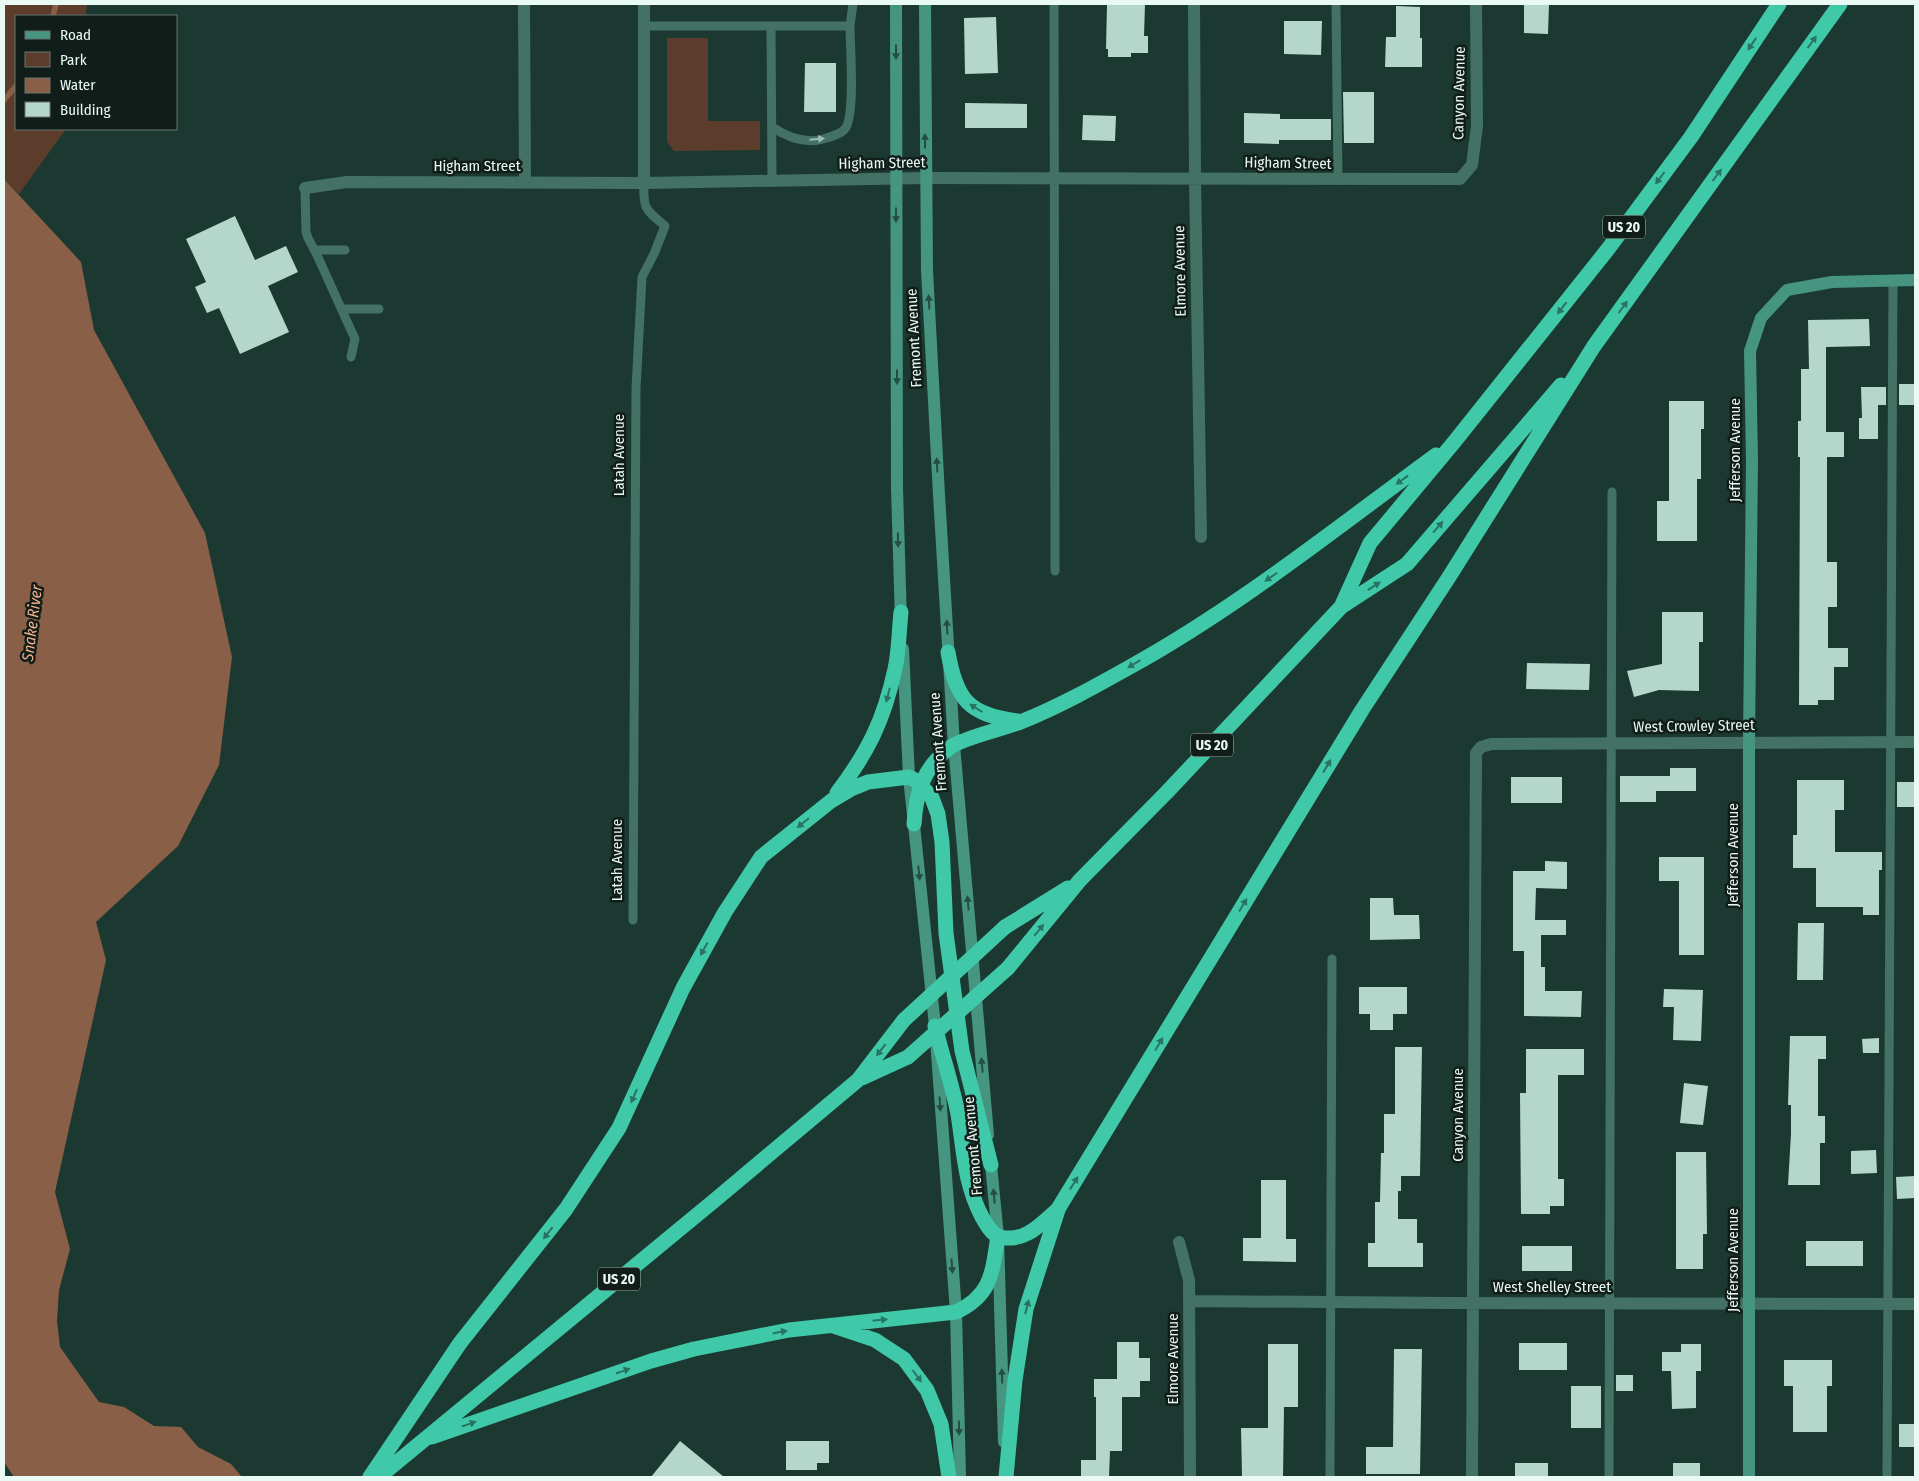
<svg xmlns="http://www.w3.org/2000/svg" width="1919" height="1481" font-family="'Fira Sans Condensed',sans-serif">
  <style>
    .green { fill: #5c3d2c }
    .water { fill: #895f47 }
    .lines { fill: none; stroke-linecap: round; stroke-linejoin: round }
    .stream { stroke: #895f47; stroke-width: 5.5 }
    .building { fill: #b5d6cb }
    .lane { stroke: #437265; stroke-width: 9 }
    .street { stroke: #437265; stroke-width: 12 }
    .secondary { stroke: #459580; stroke-width: 12 }
    .highway { stroke: #3fc9a9; stroke-width: 15 }
    .highway-bridge { stroke: #3fc9a9; stroke-width: 15 }
    .oneway { fill: #287361 }
    .oneway2 { fill: #264d42 }
    .oneway3 { fill: #9ebcb4 }
    .labels { text-anchor: middle; dominant-baseline: central; stroke-width: 5; stroke-linejoin: round; paint-order: stroke }
    .shield { fill: #111d19; stroke: #a8b7b2; stroke-width: 1 }
    .shield-label { font-size: 14px; font-weight: bold; fill: #e9f9f4 }
    .street-label { font-size: 15px; fill: #e9f9f4; stroke: #111d19 }
    .water-label { font-size: 16px; font-style: italic; fill: #f6b18a; stroke: #111d19 }
  </style>
  <rect width="100%" height="100%" fill="#1c3931"/>
  <!-- green -->
  <path class="green" d="M4,4H87L86,16H16V129H66L19,194L4,179Z
    M667,38H708V121H760V150L674,151L667,142Z"/>
  <!-- water -->
  <path class="water" d="M4,179L81,262L94,330L205,533L232,657L219,765L178,846L96,922L106,960L55,1192L70,1249L59,1290L57,1321L60,1347L99,1402L124,1407L154,1426L181,1427L198,1447L231,1464L242,1477H14L4,1462Z"/>
  <g class="lines">
    <!-- stream -->
    <path class="stream" d="M53,16L56,4
      M4,100L16,86"/>
  </g>
  <!-- building -->
  <path class="building" d="M1107,4H1145L1144,36H1148V53H1131V57H1108V49H1106Z
    M1524,4H1549L1548,34L1524,33Z
    M1396,6L1420,7V38H1422V67H1385L1386,37H1396Z
    M996,17L998,73L965,74L964,18Z
    M1284,21H1322L1321,55L1284,54Z
    M805,63H836V112H804Z
    M1343,92H1374V143H1344Z
    M965,103L1027,104V128H965Z
    M1244,113L1280,114V119H1331V140H1279V144L1244,143Z
    M1083,115L1116,116L1115,141L1082,140Z
    M235,216L255,260L286,246L298,272L268,286L289,332L240,354L219,308L207,313L195,287L206,282L186,239Z
    M1869,319L1870,346L1826,347V432H1844V457H1827V562H1837V607H1828V648H1848V667H1834V700H1818V705H1799L1800,457H1798V421H1801V369H1809L1808,320Z
    M1899,384H1915V405H1899Z
    M1861,387H1886V405H1878V439H1859V418H1862Z
    M1669,401H1704V429H1701V479H1697V541H1657V501H1669Z
    M1662,612H1703V642H1699V691L1659,690L1634,697L1627,671L1662,664Z
    M1527,663L1590,664L1589,690L1526,689Z
    M1670,768H1696V791H1656V802H1620V776H1670Z
    M1511,777H1562V803H1511Z
    M1797,780H1844V810H1835V852H1882V870H1879V915H1863V907H1816V868H1793V835H1797Z
    M1897,782H1915V807H1897Z
    M1659,857H1704V955H1679V881H1659Z
    M1545,861L1567,862V889L1536,888L1535,920H1566V935H1541V967H1545V991H1582L1581,1017L1524,1016V951H1513V871H1545Z
    M1370,898H1393L1394,915H1419L1420,939L1370,940Z
    M1798,923H1824L1823,980H1797Z
    M1359,987H1407V1014H1393V1030H1370V1014H1359Z
    M1664,989L1703,990L1701,1041L1673,1040L1674,1007H1663Z
    M1790,1036H1826V1059H1818V1116H1825V1143H1820V1185H1788L1791,1134V1105H1788Z
    M1879,1038V1053H1863L1862,1039Z
    M1395,1047H1422L1420,1176H1401V1191H1398V1219H1417V1243H1423V1267H1368V1243H1375V1202H1380L1381,1153H1384V1114H1395Z
    M1526,1049H1584V1075H1558V1179H1564V1206H1550V1214H1521L1520,1093H1526Z
    M1684,1083L1708,1086L1703,1125L1680,1123Z
    M1876,1150L1877,1173L1851,1174V1151Z
    M1676,1152H1706L1707,1234H1703V1269H1676Z
    M1915,1176V1198L1897,1199L1896,1177Z
    M1261,1180H1286V1239H1296V1262L1243,1261V1238H1261Z
    M1806,1241H1863V1266H1806Z
    M1522,1246H1572V1271H1522Z
    M1117,1342H1139V1358H1150V1381H1140V1397H1122V1451H1110L1109,1477H1081V1460H1096V1397H1094V1379H1117Z
    M1519,1343H1567V1370H1519Z
    M1268,1344H1298V1407H1284L1283,1477H1242L1241,1428H1268Z
    M1681,1344H1701V1371H1696V1408L1672,1409L1671,1371H1662V1352H1681Z
    M1394,1349H1422L1420,1474H1366V1447H1393Z
    M1784,1360H1832V1386H1827V1432H1793V1386H1784Z
    M1616,1375H1633V1391H1616Z
    M1571,1386H1601V1428H1571Z
    M1899,1424H1915V1447H1899Z
    M680,1441L724,1477H651Z
    M786,1441H829V1463H817V1470H786Z
    M1515,1463H1548V1477H1515Z
    M1673,1463H1700V1477H1673Z"/>
  <g class="lines">
    <!-- lane -->
    <path class="lane" d="M1054,4L1055,571
      M1336,4L1338,180
      M644,26H850L853,4
      M771,26L772,181
      M772,127C787,137 805,144 823,139C830,137 839,135 844,130C856,120 850,45 850,26
      M305,188L306,232L308,238L317,255L355,339L351,357
      M315,250H345
      M343,309H379
      M633,920L636,388L642,277L654,254L665,226C645,209 643,209 644,183
      M1330,1477L1332,959
      M1609,1477L1612,492
      M1887,1477L1893,280"/>
    <!-- street -->
    <path class="street" d="M524,4L525,183
      M644,4V183
      M1194,4L1195,178L1201,537
      M305,188L347,182L644,183L925,178L1460,179L1472,165L1477,126L1476,4
      M1179,1242L1189,1280L1190,1477
      M1189,1301L1449,1303L1915,1304
      M1472,1477L1476,753L1481,747L1491,744L1915,742"/>
    <!-- secondary -->
    <path class="secondary" d="M896,4L897,488L901,621
      M925,4L927,270L939,495L954,745L988,1135
      M903,649L909,777L935,1026L956,1312L960,1477
      M990,1155L998,1236L1004,1442
      M1749,1477V742L1752,460L1750,351L1761,318L1787,290L1832,282L1915,280"/>
    <!-- highway -->
    <path class="highway" d="M1341,607L1370,543L1455,441L1608,249L1691,137L1779,4
      M948,652C956,700 969,715 1018,721
      M837,793C868,752 884,720 895,669C899,651 899,631 901,612
      M914,824C916,791 924,766 952,746C969,736 1004,729 1023,721C1060,706 1094,687 1128,668C1237,608 1335,529 1436,455
      M1005,927L1068,888
      M1008,968L1080,880L1167,792L1341,607L1407,564L1561,385
      M935,1026C942,1055 952,1084 958,1114C964,1152 964,1182 982,1217C986,1224 992,1235 1000,1237C1025,1243 1041,1224 1058,1209L1362,710L1449,577L1594,346L1840,4
      M862,1078L908,1057
      M836,1327L875,1340L904,1359L927,1390L941,1424L949,1477
      M432,1437L651,1361L694,1349L789,1330L956,1312C992,1295 992,1273 998,1236
      M370,1477L460,1343L566,1209L619,1128L683,988L725,912L761,857L831,801L851,789L868,782L909,777L917,781L932,798L938,814L942,842L946,933L962,1051L991,1165
      M379,1477L715,1200L858,1080L904,1020
      M1006,1477L1015,1380L1026,1309L1058,1210"/>
    <!-- highway-bridge -->
    <path class="highway-bridge" d="M904,1020L1005,927
      M908,1057L1008,968"/>
  </g>
  <!-- one-way arrows -->
  <defs><path id="oneway-solid" d="M-6-.8H1V-3.2L6.5 0L1 3.2V.8H-6Z" transform="scale(1.25)"/></defs>
  <g class="oneway">
    <use href="#oneway-solid" transform="translate(1812 42) rotate(-54)"/>
    <use href="#oneway-solid" transform="translate(1752 44) rotate(124)"/>
    <use href="#oneway-solid" transform="translate(1717 175) rotate(-54)"/>
    <use href="#oneway-solid" transform="translate(1660 178) rotate(127)"/>
    <use href="#oneway-solid" transform="translate(1623 307) rotate(-54)"/>
    <use href="#oneway-solid" transform="translate(1562 308) rotate(128)"/>
    <use href="#oneway-solid" transform="translate(1402 480) rotate(144)"/>
    <use href="#oneway-solid" transform="translate(1438 527) rotate(-49)"/>
    <use href="#oneway-solid" transform="translate(1271 577) rotate(145)"/>
    <use href="#oneway-solid" transform="translate(1374 586) rotate(-33)"/>
    <use href="#oneway-solid" transform="translate(1134 664) rotate(149)"/>
    <use href="#oneway-solid" transform="translate(888 695) rotate(104)"/>
    <use href="#oneway-solid" transform="translate(976 708) rotate(-148)"/>
    <use href="#oneway-solid" transform="translate(1327 766) rotate(-59)"/>
    <use href="#oneway-solid" transform="translate(803 823) rotate(141)"/>
    <use href="#oneway-solid" transform="translate(1243 905) rotate(-59)"/>
    <use href="#oneway-solid" transform="translate(1039 930) rotate(-51)"/>
    <use href="#oneway-solid" transform="translate(704 949) rotate(119)"/>
    <use href="#oneway-solid" transform="translate(1159 1044) rotate(-59)"/>
    <use href="#oneway-solid" transform="translate(881 1050) rotate(128)"/>
    <use href="#oneway-solid" transform="translate(634 1096) rotate(114)"/>
    <use href="#oneway-solid" transform="translate(1074 1183) rotate(-58)"/>
    <use href="#oneway-solid" transform="translate(548 1233) rotate(128)"/>
    <use href="#oneway-solid" transform="translate(1027 1307) rotate(-76)"/>
    <use href="#oneway-solid" transform="translate(880 1320) rotate(-6)"/>
    <use href="#oneway-solid" transform="translate(780 1332) rotate(-11)"/>
    <use href="#oneway-solid" transform="translate(623 1371) rotate(-19)"/>
    <use href="#oneway-solid" transform="translate(917 1376) rotate(53)"/>
    <use href="#oneway-solid" transform="translate(469 1424) rotate(-19)"/>
  </g>
  <g class="oneway2">
    <use href="#oneway-solid" transform="translate(896 52) rotate(90)"/>
    <use href="#oneway-solid" transform="translate(925 141) rotate(-90)"/>
    <use href="#oneway-solid" transform="translate(896 215) rotate(90)"/>
    <use href="#oneway-solid" transform="translate(929 302) rotate(-93)"/>
    <use href="#oneway-solid" transform="translate(897 377) rotate(90)"/>
    <use href="#oneway-solid" transform="translate(937 465) rotate(-93)"/>
    <use href="#oneway-solid" transform="translate(898 540) rotate(89)"/>
    <use href="#oneway-solid" transform="translate(947 627) rotate(-93)"/>
    <use href="#oneway-solid" transform="translate(919 873) rotate(84)"/>
    <use href="#oneway-solid" transform="translate(968 903) rotate(-95)"/>
    <use href="#oneway-solid" transform="translate(982 1065) rotate(-95)"/>
    <use href="#oneway-solid" transform="translate(940 1104) rotate(86)"/>
    <use href="#oneway-solid" transform="translate(994 1196) rotate(-95)"/>
    <use href="#oneway-solid" transform="translate(952 1266) rotate(86)"/>
    <use href="#oneway-solid" transform="translate(1002 1376) rotate(-92)"/>
    <use href="#oneway-solid" transform="translate(959 1428) rotate(89)"/>
  </g>
  <use class="oneway3" href="#oneway-solid" transform="translate(817 139) rotate(-5)"/>
  <g class="labels">
    <!-- shield labels -->
    <g class="shield">
      <rect x="1603" y="215.5" width="42" height="23" rx="4"/>
      <rect x="1191" y="733.5" width="42" height="23" rx="4"/>
      <rect x="598" y="1267.5" width="42" height="23" rx="4"/>
    </g>
    <g class="shield-label">
      <text x="1624" y="227">US 20</text>
      <text x="1212" y="745">US 20</text>
      <text x="619" y="1279">US 20</text>
    </g>
    <!-- street labels -->
    <g class="street-label">
      <text transform="translate(1459 93) rotate(-89)">Canyon Avenue</text>
      <text transform="translate(882 163) rotate(-1)">Higham Street</text>
      <text transform="translate(1288 163) rotate(1)">Higham Street</text>
      <text x="477" y="166">Higham Street</text>
      <text transform="translate(1180 271) rotate(-91)">Elmore Avenue</text>
      <text transform="translate(914 338) rotate(-93)">Fremont Avenue</text>
      <text transform="translate(1735 450) rotate(-90)">Jefferson Avenue</text>
      <text transform="translate(619 455) rotate(-90)">Latah Avenue</text>
      <text transform="translate(1694 726) rotate(-1)">West Crowley Street</text>
      <text transform="translate(938 742) rotate(-94)">Fremont Avenue</text>
      <text transform="translate(1733 855) rotate(-90)">Jefferson Avenue</text>
      <text transform="translate(617 860) rotate(-90)">Latah Avenue</text>
      <text transform="translate(1458 1115) rotate(-90)">Canyon Avenue</text>
      <text transform="translate(973 1146) rotate(-95)">Fremont Avenue</text>
      <text transform="translate(1733 1260) rotate(-90)">Jefferson Avenue</text>
      <text x="1552" y="1287">West Shelley Street</text>
      <text transform="translate(1173 1359) rotate(-90)">Elmore Avenue</text>
    </g>
    <!-- water labels -->
    <g class="water-label">
      <text transform="translate(32 623) rotate(-83)">Snake River</text>
    </g>
  </g>
  <!-- border -->
  <rect width="1919" height="1481" fill="none" stroke="#e9f9f4" stroke-width="10"/>
  <!-- legend -->
  <rect x="15" y="15" width="162" height="115" fill="#111d19" stroke="#677571"/>
  <rect x="25" y="31" width="25" height="8" fill="#459580" stroke="#677571"/>
  <text x="60" y="40" font-size="15" fill="#e9f9f4">Road</text>
  <rect x="25" y="52" width="25" height="15" fill="#5c3d2c" stroke="#677571"/>
  <text x="60" y="65" font-size="15" fill="#e9f9f4">Park</text>
  <rect x="25" y="78" width="25" height="15" fill="#895f47" stroke="#677571"/>
  <text x="60" y="90" font-size="15" fill="#e9f9f4">Water</text>
  <rect x="25" y="102" width="25" height="15" fill="#b5d6cb" stroke="#677571"/>
  <text x="60" y="115" font-size="15" fill="#e9f9f4">Building</text>
</svg>
